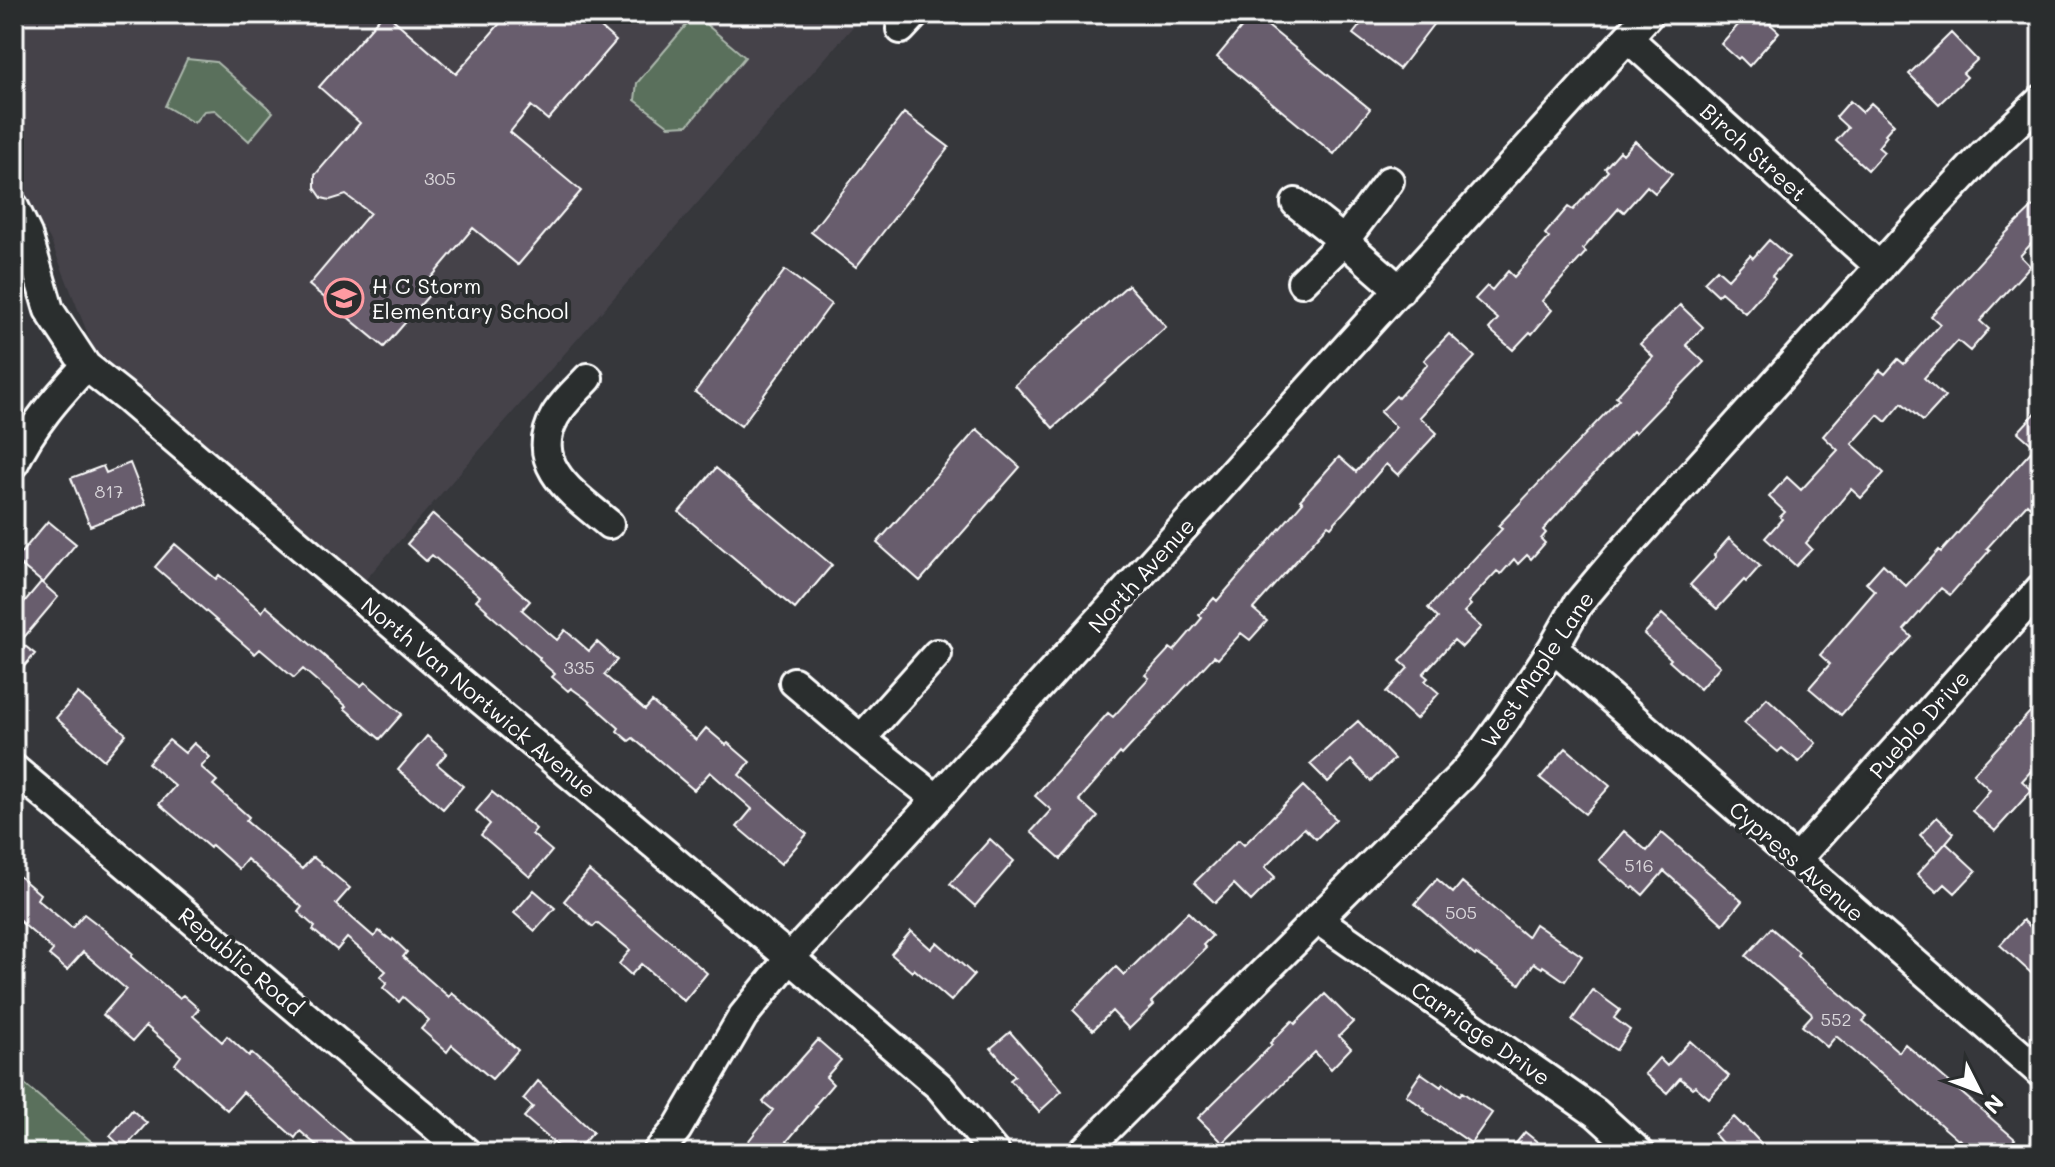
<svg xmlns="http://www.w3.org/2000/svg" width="2055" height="1167" font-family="Mali,sans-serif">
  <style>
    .built { fill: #45424a }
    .green { fill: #5a705b; stroke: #acb8ad; stroke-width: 2 }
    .building { fill: #685d6d; stroke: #fff; stroke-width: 2 }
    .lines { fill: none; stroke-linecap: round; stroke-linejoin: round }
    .minor-casing { stroke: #fff; stroke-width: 34 }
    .minor { stroke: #2a2d2e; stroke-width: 28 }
    .labels { text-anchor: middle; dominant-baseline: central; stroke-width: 8; stroke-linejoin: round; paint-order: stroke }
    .number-label { font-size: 18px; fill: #d9d6da }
    .street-label { font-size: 22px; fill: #fff; stroke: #2a2d2e }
    .poi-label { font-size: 22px; fill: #fff; stroke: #2a2d2e; text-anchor: start }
  </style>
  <rect width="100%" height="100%" fill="#36373b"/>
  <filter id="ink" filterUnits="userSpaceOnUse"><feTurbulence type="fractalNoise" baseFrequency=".0125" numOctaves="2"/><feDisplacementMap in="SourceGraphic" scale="16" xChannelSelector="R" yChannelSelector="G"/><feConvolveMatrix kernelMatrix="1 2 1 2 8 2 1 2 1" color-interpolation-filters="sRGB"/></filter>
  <g filter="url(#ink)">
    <!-- built -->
    <path class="built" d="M14,14H864L366,579L97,357L50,239L14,180Z"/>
    <!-- green -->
    <path class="green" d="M695,15L745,57L688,125L669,126L635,100L637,83Z
      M187,59L216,62L273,112L249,141L215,110L204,111L194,123L165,106Z
      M14,1075L105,1153H14Z"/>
    <!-- building -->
    <path class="building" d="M383,14H387L456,74L508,14H585L616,41L548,120L531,106L510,132L581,191L518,265L473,228L430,279L437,286L384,347L309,285L370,213L346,195L330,200L322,198L315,188V175L360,123L319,87Z
      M1253,14L1370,109L1334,154L1217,57Z
      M1369,14H1441L1399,69L1353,34Z
      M1748,14H1759L1779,32L1749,66L1740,57L1738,59L1721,44Z
      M1951,33L1977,60L1963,73L1967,77L1939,104L1909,74Z
      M1850,101L1862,112L1871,103L1894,124L1885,134L1887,136L1878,147L1884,152L1868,170L1836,141L1848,128L1836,117Z
      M904,113L949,147L856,267L811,232Z
      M1635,141L1672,174L1655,193L1647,186L1624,212L1619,208L1583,249L1586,252L1542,301L1552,310L1532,334L1530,332L1513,350L1489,329L1498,319L1475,299L1487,286L1492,290L1508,271L1514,277L1549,238L1545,234L1568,207L1573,210L1608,171L1605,168L1620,151L1623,154Z
      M2041,199V233L2020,256L2030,266L1980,321L1989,329L1970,351L1958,341L1924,378L1945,397L1923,421L1902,403L1886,422L1878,415L1852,444L1884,473L1861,498L1851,489L1806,543L1812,549L1796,566L1765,538L1782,519L1780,517L1785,512L1769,497L1787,477L1801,490L1838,450L1823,436L1880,370L1885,374L1898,359L1904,364L1940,324L1931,316L2006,233Z
      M1769,240L1789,257L1772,276L1775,279L1745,313L1721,292L1718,295L1704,282L1717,269L1728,279L1750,255L1753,258Z
      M785,270L831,304L741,426L695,392Z
      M1128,285L1166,327L1053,428L1015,385Z
      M1680,305L1703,327L1686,345L1704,362L1635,433L1633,431L1543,530L1546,533L1541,539L1545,543L1531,559L1527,555L1518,564L1514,559L1501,574L1497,571L1468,602L1471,605L1464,612L1481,627L1462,647L1454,640L1423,674L1428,678L1425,681L1439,693L1416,719L1386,692L1408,668L1400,661L1438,618L1428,608L1502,529L1498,526L1619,399L1616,397L1653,357L1640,344Z
      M1449,334L1475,357L1420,417L1437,433L1398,475L1386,464L1331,527L1328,525L1253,609L1267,621L1250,640L1241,633L1218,659L1214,656L1122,755L1120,753L1079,800L1098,817L1061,859L1031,832L1051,810L1035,796L1108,713L1113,717L1149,678L1145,675L1170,648L1174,651L1202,618L1199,615L1214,598L1217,601L1303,502L1300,500L1339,457L1356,472L1396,427L1380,412L1396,396L1398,398L1428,364L1424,360Z
      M2041,407V495L2030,507L2027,504L1987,548L1990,550L1950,595L1941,588L1904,630L1912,637L1894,656L1893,655L1841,715L1809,688L1830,664L1820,655L1875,591L1866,583L1883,564L1906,586L1939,550L1941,552L2035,447L2018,432Z
      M977,429L1020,467L920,581L877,543Z
      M130,463L146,504L90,526L71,478L103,466L106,473Z
      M716,468L832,565L795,609L679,512Z
      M433,514L530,601L522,610L557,640L565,630L589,651L597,642L617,660L604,675L645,710L652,702L696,740L706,728L726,745L728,743L750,762L739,775L807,834L781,864L737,827L752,809L710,772L694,790L633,738L629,741L617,731L619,728L585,698L571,688L568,691L552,677L555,674L539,660L540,658L486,611L487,610L476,600L480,596L432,555L426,561L407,544Z
      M48,521L76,544L43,583L15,560Z
      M1729,538L1760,566L1746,582L1744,580L1717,609L1690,585L1716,557L1714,555Z
      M175,544L216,579L219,575L262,612L266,606L338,668L361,686L365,682L402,714L380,739L344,708L346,706L303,669L294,678L260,649L255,654L155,567Z
      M41,582L58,597L20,642L35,654L14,678V614Z
      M1662,614L1720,666L1700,689L1669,661L1671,659L1644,634Z
      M78,693L126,734L104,760L56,718Z
      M1767,698L1816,743L1799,762L1782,748L1778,752L1744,723Z
      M2041,700V760L2022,781L2032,790L1995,831L1972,811L1990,790L1973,774Z
      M1358,721L1394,759L1371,781L1351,760L1328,782L1310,764Z
      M427,736L447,753L437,764L463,786L443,809L398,770Z
      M169,740L185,753L194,743L210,757L201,767L217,781L213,785L249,817L246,821L302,869L313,857L350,888L336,904L374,937L379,931L392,941L393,939L407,952L403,957L449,997L452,993L518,1050L492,1079L452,1045L447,1052L421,1029L429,1020L403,997L399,1002L383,988L387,983L380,977L386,971L347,938L337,950L313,930L315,927L298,912L302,907L247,859L239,869L212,845L210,848L159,804L175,786L148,763Z
      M1566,748L1610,786L1585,814L1540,778Z
      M1303,786L1336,819L1316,839L1304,828L1265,867L1275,877L1251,901L1234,884L1215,903L1194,883L1235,843L1239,840L1244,845Z
      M492,792L536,829L532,834L552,851L530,877L481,835L490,824L476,811Z
      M1937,817L1954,833L1938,852L1920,835Z
      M1624,831L1647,851L1662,833L1742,901L1723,924L1664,871L1643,895L1634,887L1632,889L1599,860Z
      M990,839L1014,861L975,906L950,884Z
      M1946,843L1976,871L1955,893L1945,884L1937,892L1917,874Z
      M589,871L707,973L684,1001L641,964L631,975L619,964L630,950L597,923L593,927L564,901Z
      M14,872L40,894L37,899L72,928L84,914L110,934L133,954L131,957L179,998L183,995L199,1009L193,1016L222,1042L227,1036L249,1056L251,1053L364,1153H325L300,1131L295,1138L243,1092L227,1110L175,1064L181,1056L146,1026L133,1041L103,1015L126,989L83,952L67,970L49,955L53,950L14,916Z
      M1437,879L1453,893L1462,882L1527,937L1535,924L1582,956L1565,981L1543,966L1542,968L1534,963L1520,984L1476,954L1475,956L1415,904Z
      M534,890L555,908L535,931L514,913Z
      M1188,912L1212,936L1203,945L1206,948L1151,1002L1154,1005L1129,1029L1112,1011L1093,1030L1073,1010L1116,967L1124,975Z
      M2023,920L2041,937V982L2000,945Z
      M1771,928L1799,952L1797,955L1813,970L1867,1017L1863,1021L1899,1052L1905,1044L2015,1139L2003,1153H1976L1959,1139L1958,1140L1879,1071L1878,1072L1836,1036L1827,1047L1802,1026L1812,1015L1811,1012L1746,956Z
      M911,931L931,949L937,942L974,975L951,1001L914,969L912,972L891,954Z
      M1593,990L1620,1010L1614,1018L1630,1030L1616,1050L1572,1020Z
      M1325,994L1353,1022L1339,1036L1351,1048L1331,1069L1315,1052L1223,1143L1198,1118L1272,1045L1270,1043L1292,1021L1295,1024Z
      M1010,1032L1062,1091L1039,1112L1010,1080L1015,1076L991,1048Z
      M818,1040L841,1060L826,1077L833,1084L815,1105L817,1106L777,1153H739L773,1110L763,1102Z
      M1690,1041L1729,1076L1709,1098L1695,1086L1692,1088L1680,1078L1667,1093L1645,1074L1659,1058L1667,1066Z
      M1421,1073L1441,1087L1443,1083L1460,1095L1462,1092L1492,1113L1471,1143L1424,1111L1425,1109L1406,1095Z
      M538,1081L593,1132L574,1153H566L524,1117L533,1107L523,1099Z
      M132,1110L147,1123L124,1149L110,1136Z
      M1734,1117L1743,1126L1744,1125L1770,1153H1713L1723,1144L1714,1134Z
      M1525,1132L1551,1153H1508Z"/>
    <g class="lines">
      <!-- minor casing -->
      <g class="minor-casing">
        <path id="minor" d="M901,29L915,14
          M1628,38L1880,267
          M1296,203L1344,241L1400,290
          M14,207L27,234L49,310L86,366L129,400L454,677L790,958L940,1087L995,1153
          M1302,282L1344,241L1389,181
          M588,378C577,390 563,402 555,416C527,466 576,496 609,524
          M14,463C32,425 58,396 86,366
          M1553,648L2041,1073
          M794,682L861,739L937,799
          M861,739L937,654
          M14,769L467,1153
          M1796,860L2041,588
          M1317,919L1596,1113L1640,1153
          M657,1153L677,1129L743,1016L790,958L937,799L1649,14
          M1082,1153L1461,776L1485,748L1506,719L1553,648L1578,604L1615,560L1901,243L1984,154L2041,100"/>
      </g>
      <!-- minor -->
      <use href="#minor" class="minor"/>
    </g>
  </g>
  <!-- icons -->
  <defs>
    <g id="school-ring" transform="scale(2)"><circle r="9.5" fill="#2a2d2e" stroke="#ff9aa2" stroke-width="1.5"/><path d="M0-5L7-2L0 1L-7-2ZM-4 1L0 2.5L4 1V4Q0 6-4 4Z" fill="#ff9aa2"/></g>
  </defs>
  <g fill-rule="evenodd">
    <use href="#school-ring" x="344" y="298"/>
  </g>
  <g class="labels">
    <!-- number labels -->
    <g class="number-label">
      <text x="440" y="178">305</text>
      <text x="109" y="491">817</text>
      <text x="579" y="667">335</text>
      <text x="1639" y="865">516</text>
      <text x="1461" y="912">505</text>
      <text x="1836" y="1019">552</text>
    </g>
    <!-- street labels -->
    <g class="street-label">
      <text transform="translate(1754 152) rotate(42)">Birch Street</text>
      <text transform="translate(1141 575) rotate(-48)">North Avenue</text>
      <text transform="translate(1537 669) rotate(-56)">West Maple Lane</text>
      <text transform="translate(479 697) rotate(40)">North Van Nortwick Avenue</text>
      <text transform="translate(1919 724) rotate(-48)">Pueblo Drive</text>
      <text transform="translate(1797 861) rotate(41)">Cypress Avenue</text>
      <text transform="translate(241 961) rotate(40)">Republic Road</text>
      <text transform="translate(1481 1033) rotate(35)">Carriage Drive</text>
    </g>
    <!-- poi labels -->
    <g class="poi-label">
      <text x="372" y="285">H C Storm<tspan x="372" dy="25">Elementary School</tspan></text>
    </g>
  </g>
  <!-- margin -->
  <rect width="2055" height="1167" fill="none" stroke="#2a2d2e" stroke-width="48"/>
  <rect x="24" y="24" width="2007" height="1119" fill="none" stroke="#fff" stroke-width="3" filter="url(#ink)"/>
  <!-- north arrow -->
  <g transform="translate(1979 1091) rotate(132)" stroke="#2a2d2e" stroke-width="6" paint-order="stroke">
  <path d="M0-6L14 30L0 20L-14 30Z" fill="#ffffff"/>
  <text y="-12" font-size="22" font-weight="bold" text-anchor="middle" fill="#ffffff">N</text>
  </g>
</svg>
